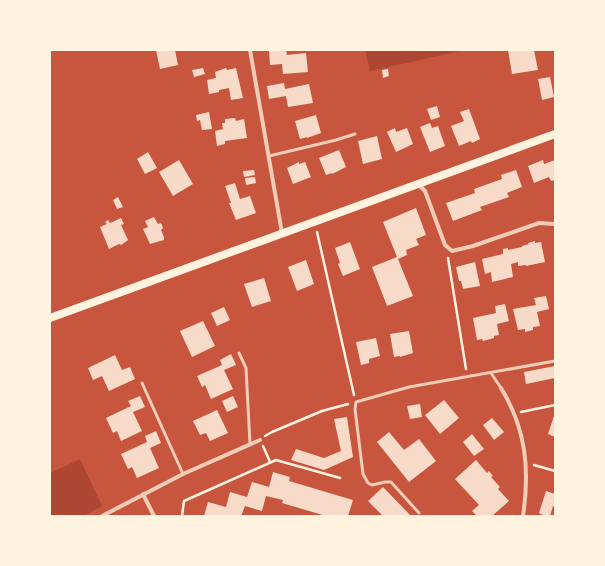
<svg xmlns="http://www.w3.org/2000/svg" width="605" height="566" font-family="Quicksand,sans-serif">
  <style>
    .green { fill: #ae4732 }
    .building { fill: #f7dbc8 }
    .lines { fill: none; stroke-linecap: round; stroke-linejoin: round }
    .path { stroke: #fff3e0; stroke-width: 2.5 }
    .service { stroke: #f1ccb7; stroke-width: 3 }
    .minor { stroke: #f1ccb7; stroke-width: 4 }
    .secondary { stroke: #fff3e0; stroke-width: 8 }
  </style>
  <rect width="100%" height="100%" fill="#c8553d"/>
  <!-- green -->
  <path class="green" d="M365,50H465L370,71Z
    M80,459L102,506L84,516H50V473Z"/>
  <!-- building -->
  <path class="building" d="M156,50H175L178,65L160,69Z
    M286,50L287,55L306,53L308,72L283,74L282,64L270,65L269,51Z
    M508,50H534L538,70L512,74Z
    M203,68L205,74L194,77L192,70Z
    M226,68L227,70L236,68L243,98L231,100L229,88L219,90V92L209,94L207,80L216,78L215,72Z
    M388,69L389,76L383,78L382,70Z
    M550,77L554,97L542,100L538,79Z
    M284,83L285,89L309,84L313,103L288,107L286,96L269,99L267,86Z
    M437,106L440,117L431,120L427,109Z
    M469,109L480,139L472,143L471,141L459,146L451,126L464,121L460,112Z
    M209,112L212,129L202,130L200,120L197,121L196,115Z
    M316,115L321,133L307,138V137L300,139L295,121Z
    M235,118L236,121L244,119L247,138L225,141V144L217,146L215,131L223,129L222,123H225V119Z
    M430,123L432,128L438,126L445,146L430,152L420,127Z
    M395,128L396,132L407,128L413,144L396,152L387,132Z
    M377,136L382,159L363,164L358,141Z
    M339,150L346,167L332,174V173L326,175L319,158Z
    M148,152L157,168L145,174L137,159Z
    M179,160L193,184L173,196L159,172Z
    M543,160L544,164L555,160V180L551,181L549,177L534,183L528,166Z
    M299,162V164L305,162L311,177L293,184L287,168Z
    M254,170L255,175L244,177L243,171Z
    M516,170L522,187L507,193L509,197L480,207L482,210L453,221L446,203L475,193L474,189L502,179L501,175Z
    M255,177L256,183L246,185L245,178Z
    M235,183L240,199L250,196L256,213L236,220L229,203H231L225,186Z
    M118,197L123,207L117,209L113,200Z
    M416,208L426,235L416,239L419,245L406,250L407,255L398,259L413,296L387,306L372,267L397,257L383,222Z
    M154,217L158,224L161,223L163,228L161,230L164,237V240L150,244L143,229L148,227L145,221Z
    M121,218L124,224L121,225L128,240L121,245L119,244L109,249L100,227L107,224L105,222L108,220L110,223Z
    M535,241V243L541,242L545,262L526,266V265L518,266V262L511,264L513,277L492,282L491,272L485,274L482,259L503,254V249L508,248V250L522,247V246L529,244L528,243Z
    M350,242L360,269L343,276L338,264L340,263L335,248Z
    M306,260L314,284L297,291L288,267Z
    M475,262L480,286L463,289L461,281H459L456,267Z
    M264,278L271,301L252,307L244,284Z
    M546,296L549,309L537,312L540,326L533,327V330L525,332V329L518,330L513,309L536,305L534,298Z
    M505,304L509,321L497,324L499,335L494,336V338L483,341L482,339L477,340L473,318L496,313L495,306Z
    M224,307L230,320L217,326L211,313Z
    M203,321L215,346L192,357L180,331Z
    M409,331L413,353L400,357V356L394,357L390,334Z
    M376,338L380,356L369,359V363L361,365L356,342Z
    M231,354L236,365L224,370L233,389L211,399L205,385L202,387L197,376L222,365L220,360Z
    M115,355L122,370L130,367L135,379L109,391L102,376L93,380L88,368Z
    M555,366V378L526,384L524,372Z
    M140,396L145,407L133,412L142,431L121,441L117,431L113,433L106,418L131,406L128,401Z
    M233,396L238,407L227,412L222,401Z
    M444,400L459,418L440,434L425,415Z
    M420,404L422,417L410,419L407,406Z
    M217,410L228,433L210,441L206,433L200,435L193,421Z
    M555,413V437L548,434Z
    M347,417L353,457L324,470L291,460L296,449L324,458L341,451L334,419Z
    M492,418L504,432L494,440L483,425Z
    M156,431L161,443L150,448L159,468L137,478L132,467L128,469L121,454L147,442L145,436Z
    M389,432L404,450L419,439L436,461L409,482L377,442Z
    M472,434L484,449L474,456L463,442Z
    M476,460L487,473L489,471L493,476L491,477L500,487L498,489L509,501L492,516H477L472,511L479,505L455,479Z
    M273,472L290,477L289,481L353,500L348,516H326L282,503L283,500L266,496L262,511L245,506L241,516H204L208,502L226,507L230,492L247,497L252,482L269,487Z
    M383,487L411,516H383L368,501Z
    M546,491L555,494V507L553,506L550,516H542L543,515L539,513Z"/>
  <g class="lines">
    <!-- path -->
    <path class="path" d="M317,232L354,395
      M448,258L466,369
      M521,412L555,405
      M265,436L272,432L322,411L348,404
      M263,446L270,462
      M534,465L555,471
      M182,516L184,501L276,460L340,478"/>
    <!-- service -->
    <path class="service" d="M269,156L336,140L355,134
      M239,353L246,368L250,444
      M491,373L501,388
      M142,383L183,474
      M419,513L391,482H385L372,485L368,483L363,474L355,409L356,402L409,387L555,361"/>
    <!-- minor -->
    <path class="minor" d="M250,50L282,233
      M418,184L425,191L445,245L452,251L473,246L539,223L555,224
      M501,388C526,429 530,469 523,516
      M143,494L154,516
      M102,516L183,474L260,440"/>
    <!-- secondary -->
    <path class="secondary" d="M50,318L555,134"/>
  </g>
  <!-- border -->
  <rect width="605" height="566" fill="none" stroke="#fff3e0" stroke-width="102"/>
</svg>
